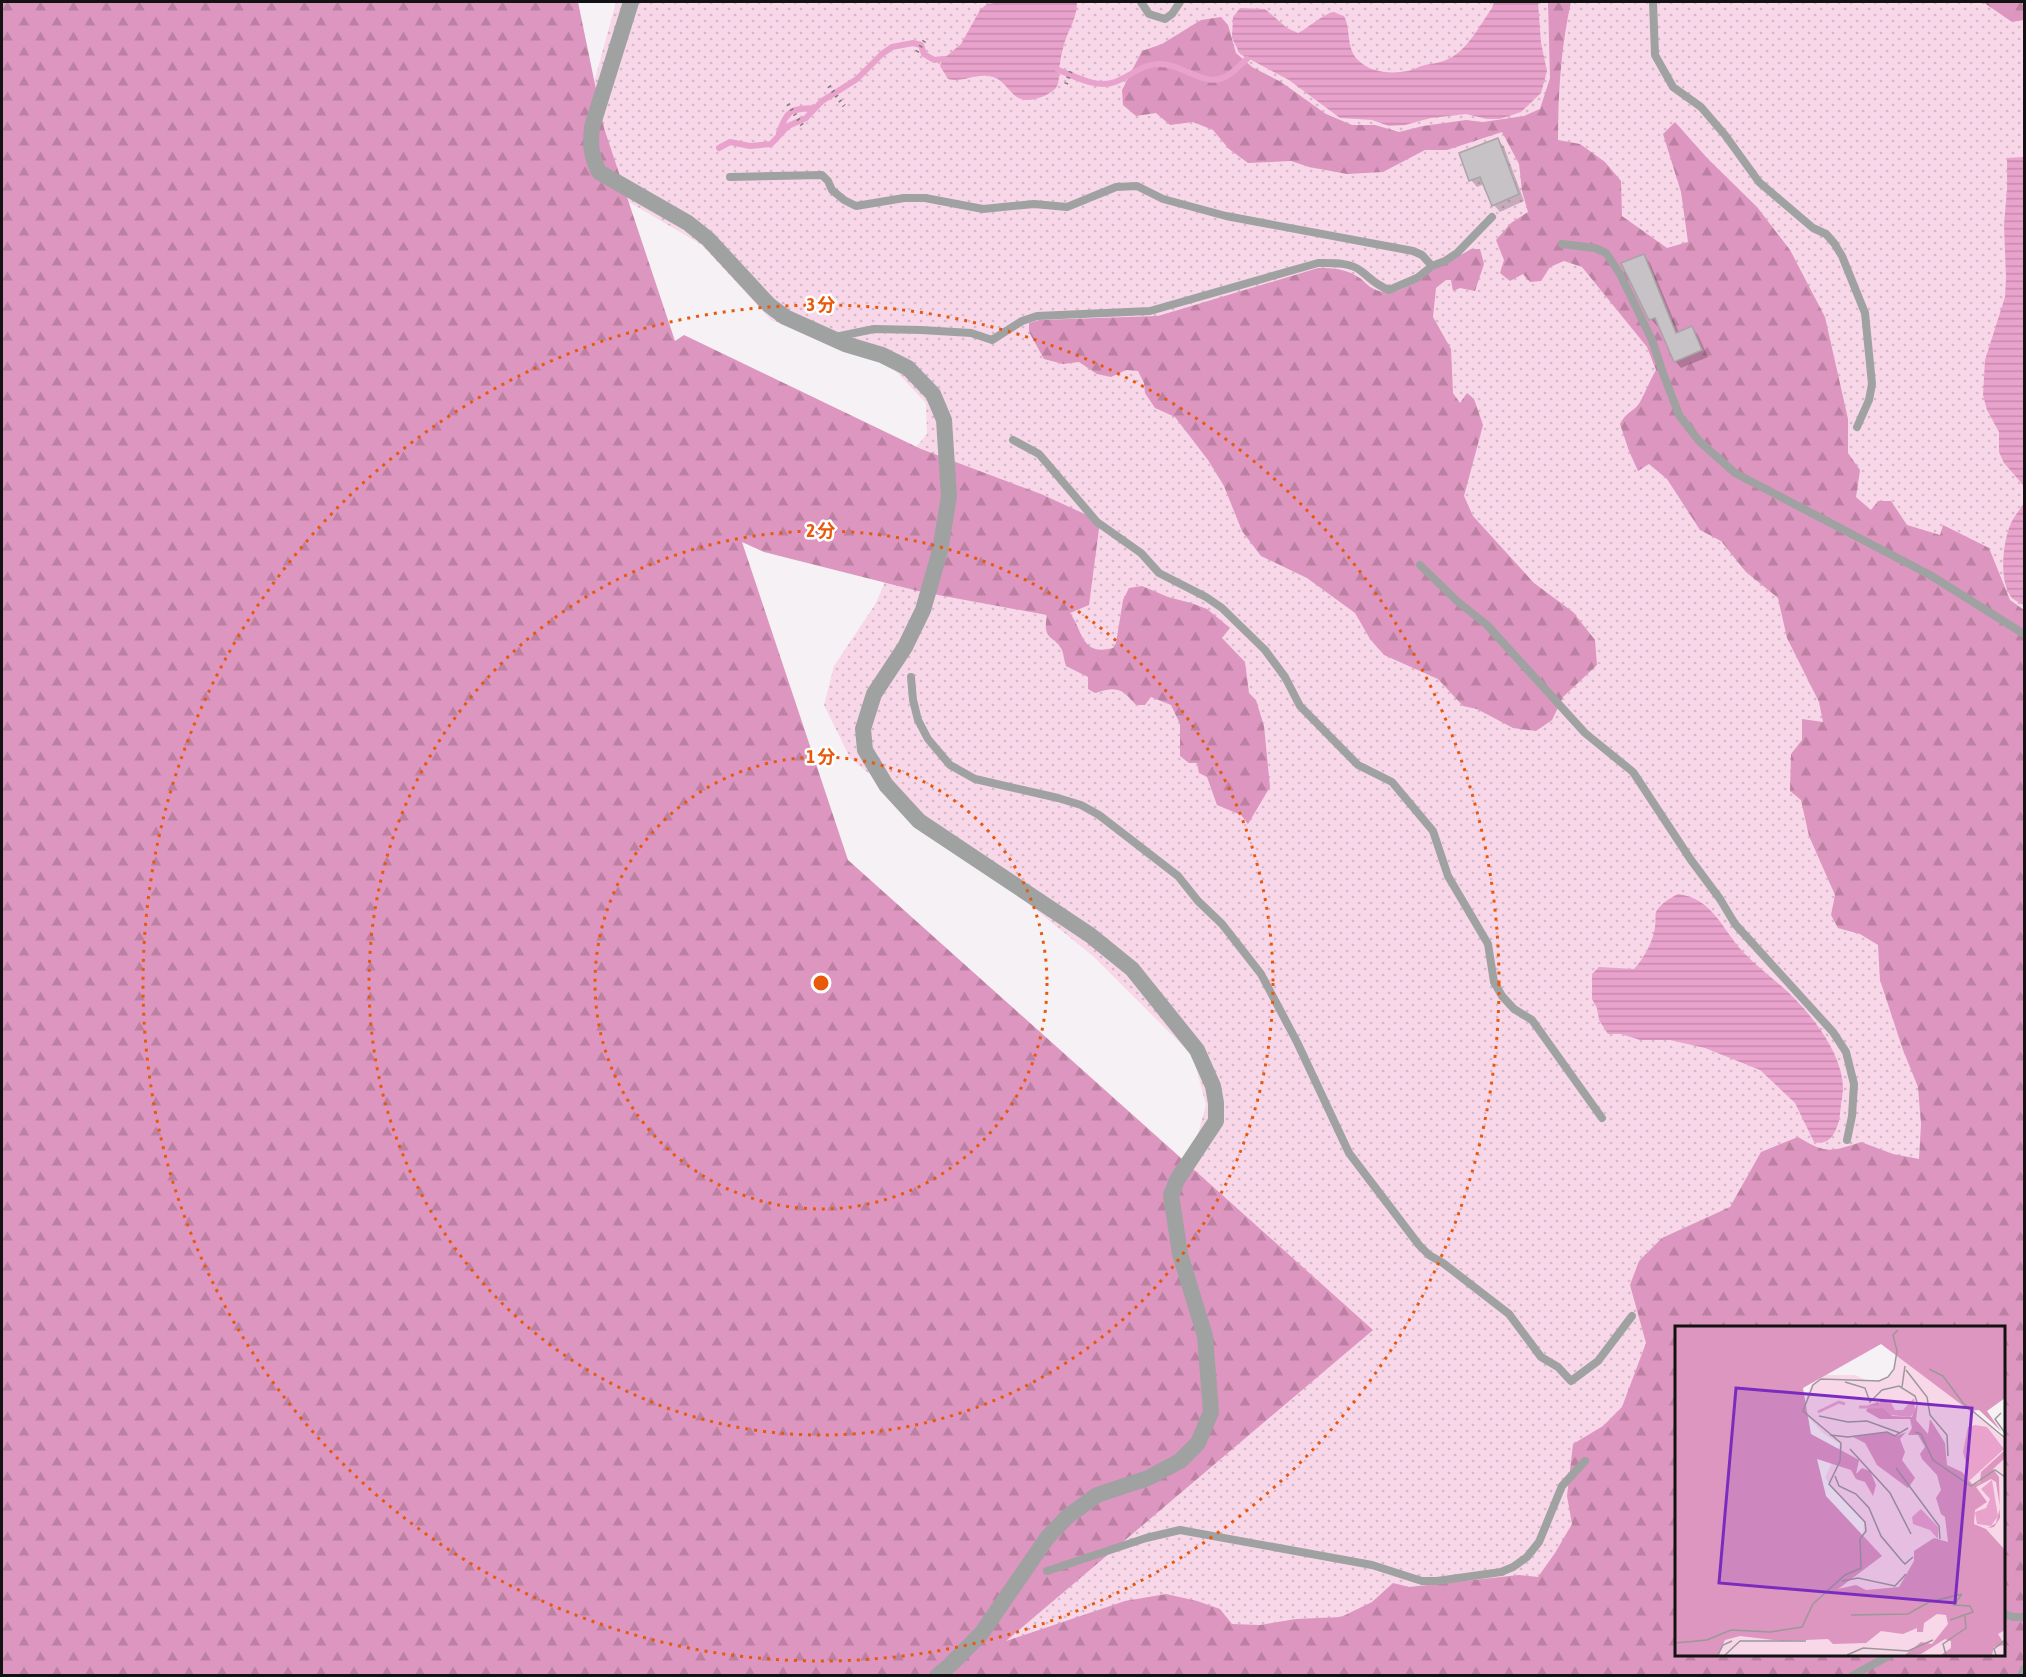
<svg xmlns="http://www.w3.org/2000/svg" width="2026" height="1677" font-family="'Asap Condensed','Noto Sans JP',sans-serif">
  <style>
    .grass { fill: url(#grass-dots); fill-rule: evenodd }
    .forest { fill: url(#forest-firs); fill-rule: evenodd }
    .water { fill: url(#water-rules) }
    .shadow { fill: #0003 }
    .lines { fill: none; stroke-linecap: round; stroke-linejoin: round }
    .stream { stroke: #e9a2cc; stroke-width: 6 }
    .building { fill: #c7c2c5; stroke: #a9a4a7; stroke-width: 1.5 }
    .path { stroke: #7e7b7d; stroke-width: 4; stroke-dasharray: 1.5 4.5; stroke-linecap: butt }
    .service { stroke: #9fa2a1; stroke-width: 8 }
    .minor { stroke: #9fa2a1; stroke-width: 16 }
    .ring { fill: none; stroke: #e8590c; stroke-width: 3; stroke-dasharray: 3 6 }
    .inset-river { fill: none; stroke: #e9a2cc; stroke-width: 3 }
    .inset-road { fill: none; stroke: #9b989a; stroke-width: 1.5 }
    .view { fill: #7b2cbf; fill-opacity: 0.15; stroke: #7b2cbf; stroke-width: 3 }
    .inset-edge { fill: none; stroke: #131213; stroke-width: 3 }
    .centre { fill: #e8590c; stroke: #fff; stroke-width: 3 }
    .ring-label { font-size: 18px; text-anchor: middle; font-weight: bold; fill: #e8590c; stroke: #fff; stroke-width: 5; stroke-linejoin: round; paint-order: stroke }
  </style>
  <defs>
    <pattern id="grass-dots" width="8" height="8" patternUnits="userSpaceOnUse" patternTransform="scale(1.5)"><rect width="8" height="8" fill="#f8d7e9"/><path d="M2 2h.1M6 6h.1" fill="none" stroke="#d4b8c7" stroke-width="1.8" stroke-linecap="round"/></pattern>
    <pattern id="forest-firs" width="22" height="20" patternUnits="userSpaceOnUse" patternTransform="scale(1.5)"><rect width="22" height="20" fill="#dc96bf"/><path d="M5 1l3.5 6h-7zM16 11l3.5 6h-7z" fill="#bc80a3"/></pattern>
    <pattern id="water-rules" width="6" height="5" patternUnits="userSpaceOnUse" patternTransform="scale(1.5)"><rect width="6" height="5" fill="#e9a2cc"/><path d="M0 2.5h6" fill="none" stroke="#c78aae"/></pattern>
  </defs>
  <rect width="100%" height="100%" fill="#f6f1f4"/>
  <!-- grass -->
  <path class="grass" d="M616,2H1999L2024,14V1675H901L1190,1196L1196,1141L1206,1105L1193,1056L1094,957L850,758L824,705L834,666L876,603L891,567L904,461L927,434L926,403L891,366L771,320L702,245L607,189L578,141ZM1676,1328H2004V1654H1676Z"/>
  <!-- forest -->
  <path class="forest" d="M2,2H578L604,128L675,341L684,335L921,449L1041,494L1100,521L1089,605L1070,613C1084,633 1081,656 1113,648L1116,643L1123,600L1129,588L1142,586L1168,597L1191,603L1207,609L1230,628L1222,638L1245,662L1249,693L1256,700L1264,726L1270,787L1248,824L1241,815L1217,805L1207,777L1199,773L1197,763H1189L1180,756V724L1171,705L1151,697L1145,705H1136C1122,688 1116,686 1095,693L1088,689V677L1066,666C1064,661 1064,655 1062,650C1054,634 1042,642 1047,615L922,592L764,552L742,542L848,860L1373,1330L1006,1641L1125,1601L1166,1594L1197,1601L1220,1609L1232,1624L1260,1625L1296,1619L1341,1617L1372,1602L1393,1583L1409,1587L1519,1575L1538,1577L1555,1553L1572,1524L1567,1496L1573,1444L1603,1426L1622,1407L1646,1343L1630,1285L1639,1261L1662,1238L1730,1207L1761,1152L1798,1137C1826,1154 1831,1152 1861,1142L1893,1154L1919,1159L1921,1124L1918,1087L1903,1050L1880,980L1878,945L1860,934L1838,928L1831,915L1835,895L1809,836L1801,800L1790,791L1791,754L1802,740V719L1823,722L1819,702L1787,638L1778,598L1746,572L1721,541L1700,530L1667,479L1649,464L1638,471L1629,451L1620,424C1627,411 1635,411 1640,402C1646,391 1650,380 1656,370L1647,347L1582,267L1564,261L1550,267L1541,281L1530,282L1523,274L1510,281L1500,273L1504,260L1496,240L1511,223L1528,212L1522,191L1519,164L1502,132L1447,150H1425L1383,172L1347,174L1309,167L1291,161L1248,163L1229,149L1213,130L1193,122L1170,125L1156,113L1136,116L1123,105L1122,90L1142,51L1162,44L1201,20L1221,17L1228,25L1236,53L1252,67L1281,82L1326,114L1352,125H1375L1399,132L1423,126L1466,120L1483,122L1524,116L1540,109L1550,78L1548,2H1571C1561,46 1558,94 1558,140L1580,144L1605,162L1621,181L1622,216L1667,248L1688,242L1681,192L1663,134L1675,122L1708,159L1757,207L1790,250L1825,317L1848,419V453L1860,470L1856,497L1871,510L1878,501H1891L1907,525L1940,535L1943,525L1989,548L2010,600L2024,610V1675L2,1676ZM1676,1328H2004V1654H1676Z
    M1983,2H2024V20L2012,22Z
    M1471,249H1480L1484,264L1475,291L1460,288L1453,291L1451,280H1446L1436,288L1433,317L1451,349L1453,393L1460,403L1467,393L1474,399L1483,425L1464,496L1473,516L1534,583L1573,612L1595,640L1597,665L1563,697L1552,720L1536,731L1513,728L1477,709L1463,706L1438,679L1384,655L1370,639L1355,613L1307,578L1261,556L1242,531L1224,486L1208,460L1175,417L1155,408L1145,393L1144,383L1138,371L1126,370L1111,377L1097,374L1079,362L1063,364L1044,359L1029,332V323L1039,320L1158,316L1318,268C1334,268 1348,269 1361,279C1365,282 1368,286 1372,288C1395,301 1415,281 1434,269C1445,261 1459,257 1471,249Z"/>
  <!-- water -->
  <path class="water" d="M1002,2H1077C1077,17 1070,27 1065,41C1063,48 1061,55 1060,63C1058,71 1061,83 1055,89C1049,95 1034,101 1025,100C1011,99 1007,81 993,77C977,72 963,83 948,79L940,66L943,59L961,44L980,10L987,4Z
    M1494,2H1538L1541,43L1547,71L1541,93L1521,112L1500,119H1487L1466,114L1431,118L1405,125L1389,126L1372,120L1340,118L1289,80L1240,54L1232,38L1233,17L1240,8L1265,9L1287,28L1298,33C1307,29 1326,12 1334,12C1337,13 1340,15 1344,16C1351,29 1346,47 1357,59C1370,73 1390,74 1408,71C1414,70 1419,66 1425,65C1437,63 1449,61 1459,52C1472,41 1482,22 1492,8Z
    M2024,157V486L2004,463L1999,452V432L1987,410L1983,395L1985,360L2005,297L2006,278L2004,225L2007,189V158Z
    M2024,503V605C2021,603 2015,601 2012,598C1998,582 2003,541 2011,523C2014,516 2020,510 2024,503Z
    M1678,894C1714,899 1722,930 1744,953C1760,970 1780,983 1795,999C1817,1022 1841,1054 1843,1086C1843,1092 1842,1099 1841,1104C1840,1112 1840,1120 1837,1127C1833,1138 1826,1145 1814,1142L1795,1103L1760,1070L1705,1048L1670,1040H1640L1621,1034H1608L1599,1020L1597,1008L1592,999V974L1599,967L1634,969C1644,958 1653,942 1655,927C1656,922 1655,916 1656,912C1660,904 1670,898 1678,894Z"/>
  <!-- shadow -->
  <path class="shadow" d="M1498,140L1504,147L1524,201L1500,212L1494,205L1484,184L1477,187L1471,180Z
    M1644,256L1650,263L1679,333L1692,328L1698,335L1708,357L1681,368L1675,361L1659,325L1657,326L1651,319Z"/>
  <g class="lines">
    <!-- stream -->
    <path class="stream" d="M1058,70C1075,76 1096,89 1115,82C1129,77 1141,65 1157,64C1183,62 1206,92 1230,74C1236,70 1241,64 1247,59
      M779,133C787,109 791,109 815,108
      M719,148L730,142L750,146L771,144L788,126L806,118L822,101L857,79L882,54L892,47L913,43L921,45L924,54L934,60L943,59"/>
  </g>
  <!-- building -->
  <path class="building" d="M1498,138L1519,194L1492,206L1480,177L1469,181L1459,153Z
    M1644,254L1676,333L1692,326L1702,350L1674,362L1655,318L1649,320L1621,263Z"/>
  <g class="lines">
    <!-- path -->
    <path class="path" d="M917,52L925,40
      M1066,84L1072,68
      M829,86L844,106
      M788,104L804,128"/>
    <!-- service -->
    <path class="service" d="M1141,2L1149,14L1165,19L1172,14L1180,2
      M1653,2L1655,55L1673,87L1701,107L1725,135L1759,182L1813,228L1826,234L1834,243L1842,256L1865,313L1872,384L1869,400L1857,427
      M730,177L822,175L828,181L832,190L844,200L856,206L904,198H925L983,209L1034,204L1067,207L1116,187L1137,186L1163,199L1226,216L1413,251L1422,255L1432,266
      M1562,244L1595,248L1606,253L1620,274L1652,340L1663,373L1679,415L1699,441L1735,473L1930,575L2024,634
      M835,337L874,329L921,330L971,333L992,340L1022,321L1037,316L1150,311L1318,263C1332,263 1350,262 1361,271C1373,280 1374,284 1389,290L1417,278L1432,266L1445,261L1457,253L1492,217
      M1013,440L1039,454L1097,522L1141,553L1159,573L1206,597L1222,608L1265,650L1285,677L1300,706L1358,765L1392,782L1433,831L1448,876L1488,944L1494,982L1502,996L1514,1009L1532,1020L1602,1118
      M1420,565L1457,601L1487,625L1585,733L1633,772L1691,860L1720,899L1735,924L1833,1032L1846,1052L1854,1084L1852,1116L1847,1140
      M911,677L913,700L918,720L928,739L950,765L975,779L1058,798L1081,805L1099,815L1178,876L1198,901L1222,924L1261,974L1297,1042L1349,1153L1419,1245L1429,1255L1443,1263L1509,1314L1541,1357L1558,1367L1571,1381L1598,1361L1632,1316
      M1047,1571L1146,1538L1180,1530L1372,1565L1422,1581H1437L1501,1572L1513,1567L1527,1557L1539,1542L1562,1486L1585,1461
      M2004,1614L2013,1617H2024
      M1852,1676L1892,1654
      M2021,1676L2024,1669"/>
    <!-- minor -->
    <path class="minor" d="M631,2L592,127C590,144 591,156 599,172L688,223L708,239L769,305L785,317L845,344L882,355L908,368L933,394L944,420L949,496L940,551L923,610L905,647L874,694L863,729L865,750L886,785L919,821L1090,935L1132,969L1197,1050L1213,1086L1216,1103V1121L1177,1180L1171,1195L1180,1254L1205,1336L1211,1412L1198,1443L1180,1461L1148,1478L1097,1495L1067,1517L1047,1538L981,1634L950,1665L937,1676"/>
  </g>
  <!-- distance rings -->
  <g class="ring">
    <circle cx="821" cy="983" r="226"/>
    <circle cx="821" cy="983" r="452"/>
    <circle cx="821" cy="983" r="678"/>
  </g>
  <!-- overview -->
  <g transform="translate(1675 1326)">
    <rect width="330" height="330" fill="#f6f1f4"/>
    <path d="M223,18L330,114V329H0L188,213L189,197L150,152L165,118L148,107L127,84L136,59L150,49H180L195,56L211,53L219,45Z" fill="#f8d7e9"/>
    <path d="M0,1H330V72L312,85L326,105L304,84L295,85L206,18L128,62L136,108L184,134L181,148L187,142L195,145L201,159L198,170L190,156L181,153L176,144L142,133L151,170L207,230L163,263L181,259L191,264L224,261L239,235V225L259,212L273,216L270,191L266,188L261,172L266,164L262,149L247,133L245,128L250,121L243,109H233L237,102L235,93H205L191,85L194,79L203,76L217,90L237,91L243,76L241,94L253,108L255,93L270,117L272,139L287,146L298,159L305,156L306,146L330,124V132L318,143L324,151L325,192L319,201L313,202L321,197L325,182L321,156L316,153L301,161L312,176L300,184L299,198L311,203L330,224V304L323,308L330,319L319,321L317,329H266L276,322V315L270,313L246,328L236,329H178H230L246,316L257,318L273,298L271,289L262,288L249,297L248,306H242V302L228,308L206,305L191,317L158,318L153,313L107,315L65,310L50,314L43,329H0ZM212,106L222,110L231,106L225,113L230,126L227,134L240,152L233,162L202,139L190,117L178,111Z" fill="#dc96bf"/>
    <path d="M239,72L240,86L235,91L216,89L204,79L205,75L216,77L220,84H228ZM300,99L312,101L329,123L294,155L289,150L292,140L288,126L293,101ZM317,154L323,190L316,200L302,198L300,186L311,182L315,173L306,163ZM246,183L263,201V213L255,204L238,198L237,191Z" fill="#e9a2cc"/>
    <path class="inset-river" d="M184,81H206M143,86L164,76L170,78"/>
    <path class="inset-road" d="M254,43L268,50L288,77L330,112M231,44L252,71L255,89L272,109L273,130M170,56L190,62L195,76L207,64L224,60L240,70L242,76M227,61L230,40M326,87L320,93L330,107M144,90L173,96L192,95L225,107M240,106L246,108L258,134L296,160L320,144L330,151M155,109L173,111L212,106L220,110L233,102M175,123L215,167L236,208M221,142L264,200L265,213M160,150L164,160L181,168L194,182L206,210L227,235L230,238L238,231M167,255L183,252L220,260L231,248M176,289L233,288L254,276L287,268M275,294L298,286L295,280L279,279L287,268M0,317L32,314L56,304L95,306L127,301L138,278L170,249L186,242L185,213L191,205L190,196L154,158L165,135L166,117L128,85L138,59L146,53L204,55L213,51L219,43L222,25L218,9L223,4M43,329L48,319L57,315M50,329L65,315H131M172,329L188,322L233,325L258,314M271,329L268,318L291,302L290,290M321,329L319,323L330,314"/>
    <path class="view" d="M61,62L297,82L280,277L44,257Z"/>
    <rect width="330" height="330" class="inset-edge"/>
  </g>
  <circle cx="821" cy="983" r="9" class="centre"/>
  <g class="ring-label">
    <text x="821" y="311">3 分</text>
    <text x="821" y="537">2 分</text>
    <text x="821" y="763">1 分</text>
  </g>
  <!-- border -->
  <rect width="2026" height="1677" fill="none" stroke="#131213" stroke-width="6"/>
</svg>
